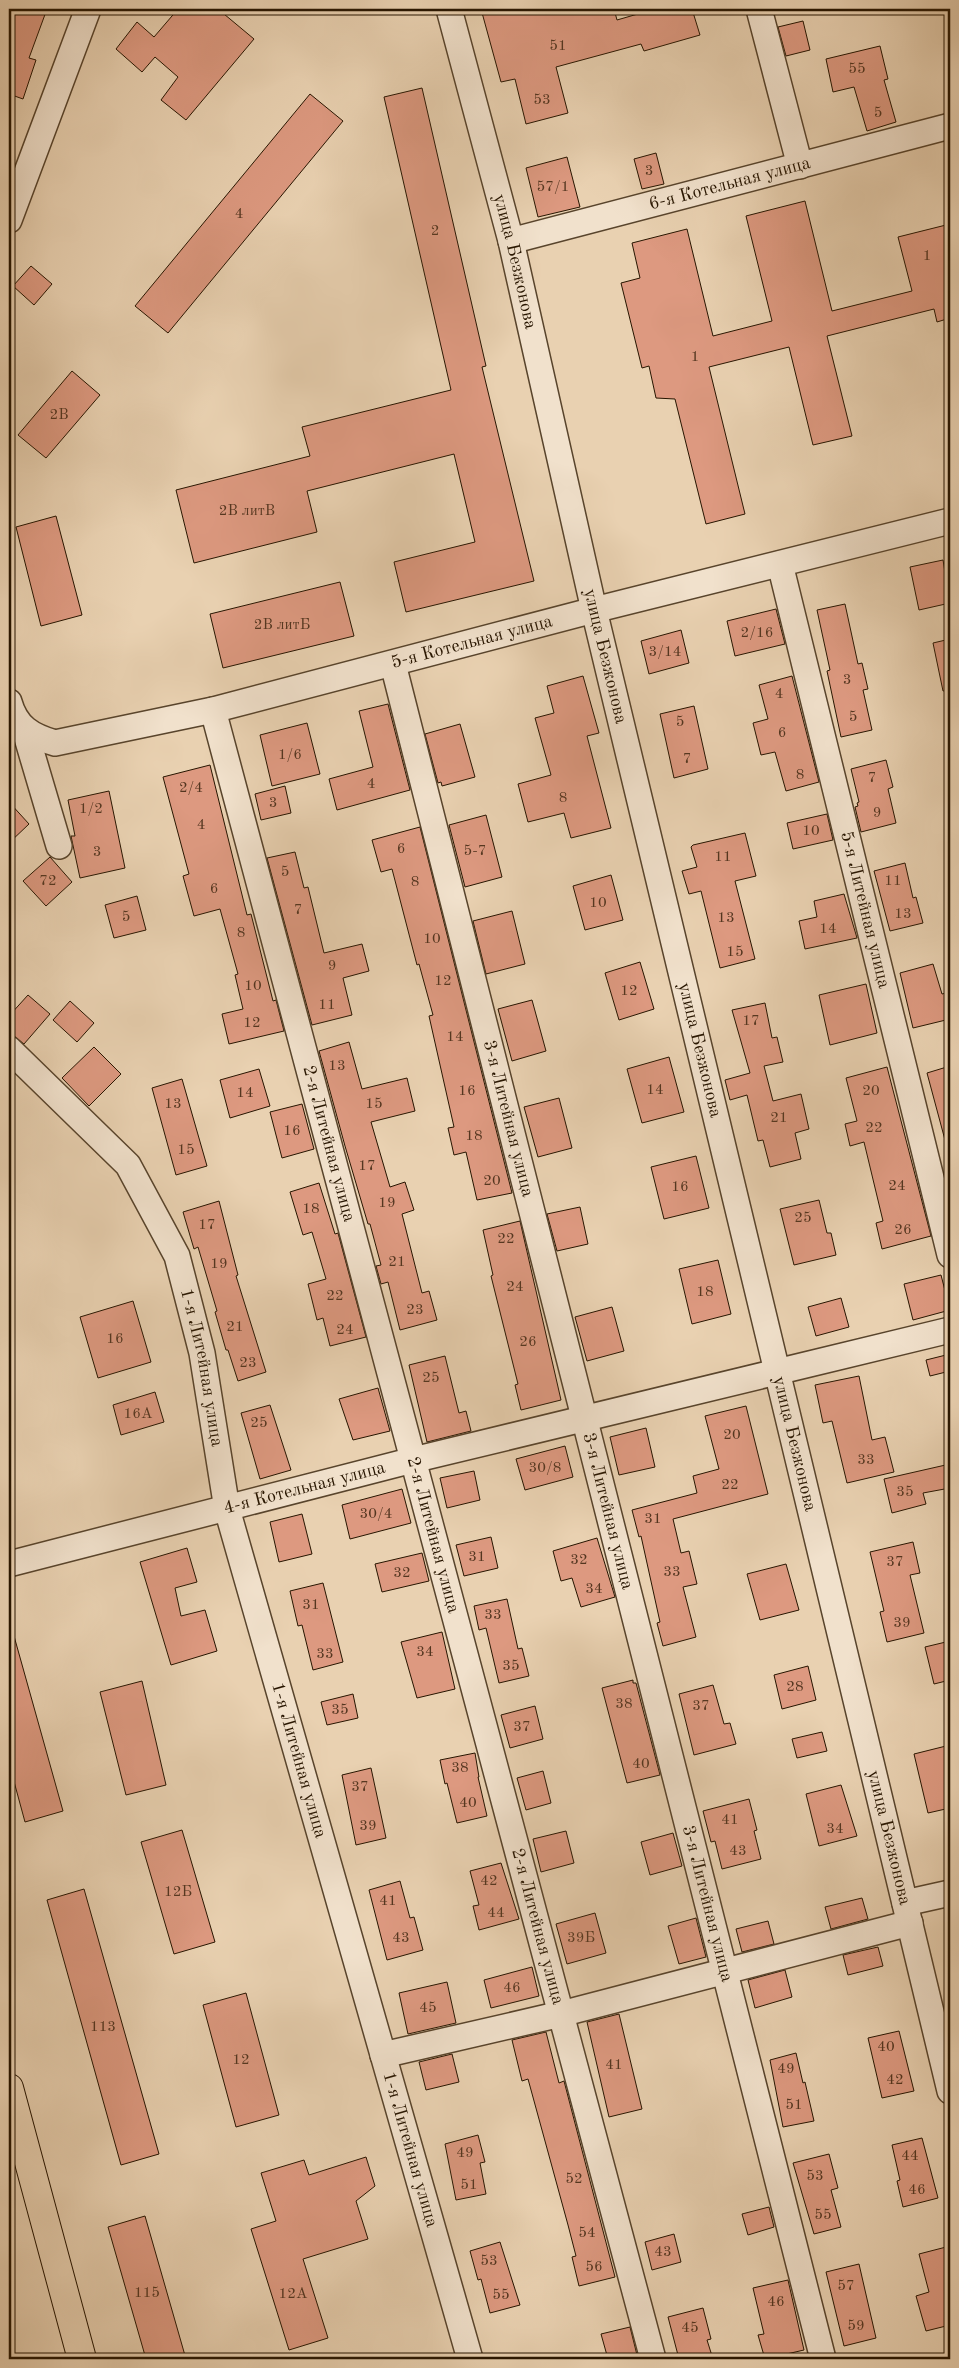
<svg xmlns="http://www.w3.org/2000/svg" width="959" height="2368" font-family="'Old Standard TT',serif">
  <style>
    .building { fill: #dd9980; stroke: #271500 }
    .lines { fill: none; stroke-linecap: round; stroke-linejoin: round }
    .minor-casing { stroke: #58442c; stroke-width: 28 }
    .major-casing { stroke: #271500; stroke-width: 30 }
    .minor { stroke: #f1e1cc; stroke-width: 25 }
    .major { stroke: #e9d1b1; stroke-width: 28 }
    .labels { text-anchor: middle; dominant-baseline: central; stroke-width: 4; stroke-linejoin: round; paint-order: stroke }
    .number-label { font-size: 15px; fill: #543620 }
    .street-label { font-size: 18px; fill: #271500; stroke: #f1e1cc }
  </style>
  <rect width="100%" height="100%" fill="#e9d1b1"/>
  <filter id="stains"><feTurbulence type="fractalNoise" baseFrequency=".004" numOctaves="4"/><feColorMatrix values="0 0 0 0 .2 0 0 0 0 .09 0 0 0 0 .02 0 0 0 .5 -.17"/></filter>
  <radialGradient id="worn" r=".72"><stop offset=".6" stop-color="#630" stop-opacity="0"/><stop offset="1" stop-color="#630" stop-opacity=".3"/></radialGradient>
  <!-- building -->
  <path class="building" d="M9,9H47L29,58L36,60L23,99L9,94Z
    M178,9H218L254,39L186,120L161,100L178,77L155,57L142,72L116,49L137,22L154,37Z
    M481,9H614L617,20L655,9H692L700,35L644,51L641,44L556,67L568,113L526,124L515,79L501,82Z
    M803,21L810,50L786,56L778,27Z
    M880,46L888,79L884,80L896,122L867,131L854,87L833,92L826,59Z
    M422,88L486,366L482,367L534,581L406,612L394,562L475,542L454,454L307,491L317,532L194,563L176,490L310,456L302,427L451,390L384,97Z
    M310,94L343,121L168,333L135,306Z
    M656,153L664,184L642,189L634,159Z
    M567,157L580,207L538,217L526,168Z
    M805,201L832,311L912,291L898,237L950,224V318L937,322L934,309L827,336L852,436L813,445L789,347L709,367L745,514L706,524L675,399L656,398L649,366L642,368L621,283L640,278L632,243L687,229L713,336L772,321L746,216Z
    M31,266L52,284L34,305L13,286Z
    M72,371L100,395L46,458L18,435Z
    M56,516L82,615L41,626L16,527Z
    M943,560L950,603L919,610L910,567Z
    M340,582L354,636L223,668L210,614Z
    M845,604L858,664L862,663L868,689L863,690L872,730L841,737L827,671L830,670L817,610Z
    M776,609L785,644L735,656L727,621Z
    M681,630L689,663L649,674L641,641Z
    M950,639V690L943,691L933,643Z
    M583,676L599,733L587,736L611,828L571,838L564,813L528,822L518,784L551,775L535,718L554,713L547,686Z
    M792,676L819,782L786,791L775,752L761,755L753,723L768,719L759,685Z
    M388,704L410,790L337,810L329,779L373,767L359,711Z
    M694,706L708,769L674,778L660,714Z
    M307,723L320,774L272,786L260,735Z
    M460,724L475,777L442,786L441,782L438,783L425,734Z
    M886,760L893,787L888,789L896,823L861,832L855,807L858,806L857,803L859,802L851,769Z
    M210,765L247,915L251,914L273,1001L276,1000L284,1031L229,1044L222,1014L243,1009L235,975L238,974L220,909L194,916L183,876L189,874L163,777Z
    M285,786L291,813L261,820L255,794Z
    M109,791L125,868L80,878L71,836H75L68,800Z
    M9,802L29,824L9,843Z
    M827,814L833,840L793,849L787,823Z
    M486,815L502,877L465,887L449,825Z
    M420,827L512,1193L477,1200L466,1152L454,1155L448,1128L454,1127L429,1016L433,1015L419,964L417,965L392,869L381,872L372,840Z
    M745,833L756,876L735,881L755,959L720,968L701,891L689,894L682,871L697,867L691,847L693,845Z
    M295,852L304,888L308,887L324,953L362,944L369,971L343,978L352,1015L312,1025L267,858Z
    M50,857L72,882L46,906L23,881Z
    M905,863L913,898L916,897L923,923L890,931L874,871Z
    M611,875L623,920L585,930L573,886Z
    M844,894L857,938L805,949L799,921L817,917L814,901Z
    M137,896L146,930L114,938L105,905Z
    M512,911L525,964L486,974L473,921Z
    M640,962L654,1009L619,1020L605,973Z
    M933,964L942,994L950,992V1019L913,1028L900,973Z
    M866,984L877,1033L830,1045L819,995Z
    M28,995L50,1014L24,1044L9,1032V1016Z
    M532,1000L546,1051L512,1061L498,1009Z
    M70,1001L94,1023L77,1042L53,1020Z
    M765,1003L772,1038L777,1037L783,1062L764,1066L773,1101L801,1094L809,1129L795,1133L801,1159L770,1167L763,1140L758,1141L747,1095L730,1100L725,1080L750,1073L732,1010Z
    M349,1042L362,1089L407,1078L415,1111L371,1122L390,1187L405,1182L414,1210L402,1214L422,1293L429,1291L437,1320L400,1330L388,1282L381,1284L376,1266L381,1265L370,1224H368L345,1146L319,1051Z
    M94,1047L121,1074L89,1106L62,1078Z
    M669,1057L684,1112L642,1123L627,1069Z
    M950,1066V1139L945,1140L927,1073Z
    M887,1067L931,1236L882,1249L876,1223L883,1221L864,1142L850,1146L845,1124L857,1121L846,1078Z
    M259,1069L270,1106L230,1118L220,1080Z
    M182,1079L207,1166L176,1175L152,1088Z
    M559,1098L572,1148L538,1157L524,1107Z
    M302,1104L314,1149L282,1158L270,1112Z
    M696,1156L709,1208L664,1219L651,1167Z
    M319,1183L335,1234L338,1233L366,1337L330,1346L323,1318L317,1320L308,1284L326,1279L312,1232L303,1235L290,1192Z
    M819,1200L827,1233H831L836,1255L794,1265L780,1209Z
    M219,1201L238,1275L236,1276L266,1372L238,1381L228,1350H226L215,1312L217,1311L198,1247L194,1249L183,1212Z
    M580,1207L588,1244L557,1251L547,1214Z
    M520,1221L561,1400L521,1410L515,1385L518,1384L491,1276L493,1275L483,1230Z
    M718,1260L731,1314L692,1324L679,1269Z
    M941,1275L950,1310L913,1320L904,1284Z
    M841,1298L849,1327L816,1336L808,1307Z
    M133,1301L151,1362L98,1378L80,1317Z
    M612,1307L624,1351L587,1361L575,1317Z
    M950,1354V1371L930,1376L926,1360Z
    M445,1356L459,1413L466,1411L471,1431L427,1442L409,1365Z
    M859,1376L872,1440L885,1437L894,1472L847,1483L832,1421L823,1423L815,1385Z
    M378,1388L390,1431L353,1440L339,1399Z
    M155,1392L164,1422L121,1435L113,1405Z
    M270,1405L291,1470L260,1479L241,1413Z
    M746,1406L768,1494L673,1519L681,1553L689,1551L697,1584L683,1587L696,1637L663,1646L657,1623L660,1622L641,1536L639,1537L632,1510L697,1493L693,1476L719,1469L705,1416Z
    M646,1428L655,1467L619,1475L610,1437Z
    M565,1446L573,1477L525,1490L516,1459Z
    M950,1464V1488L923,1493L926,1504L892,1513L884,1479Z
    M474,1471L480,1500L447,1508L440,1478Z
    M402,1489L411,1523L350,1539L342,1505Z
    M302,1514L312,1554L279,1562L270,1522Z
    M491,1537L498,1568L464,1576L456,1545Z
    M597,1538L615,1597L581,1607L572,1578L561,1581L553,1551Z
    M913,1542L920,1573L910,1575L924,1633L887,1642L880,1612L884,1611L870,1552Z
    M187,1548L197,1582L175,1588L181,1616L205,1610L217,1651L171,1665L140,1562Z
    M422,1553L429,1581L382,1592L375,1564Z
    M786,1564L799,1610L760,1620L747,1574Z
    M323,1583L343,1662L313,1670L302,1625L298,1626L290,1591Z
    M507,1599L518,1649L522,1648L529,1676L499,1683L486,1628L479,1630L474,1606Z
    M442,1632L455,1689L417,1698L401,1642Z
    M9,1636H14L63,1811L25,1822L9,1763Z
    M950,1641V1680L934,1684L925,1647Z
    M808,1666L816,1700L782,1709L774,1675Z
    M633,1680V1683H636L660,1775L627,1783L602,1688Z
    M142,1681L166,1785L126,1795L100,1692Z
    M713,1685L724,1724L730,1723L736,1744L694,1755L679,1694Z
    M353,1694L358,1718L327,1725L321,1702Z
    M535,1706L543,1739L510,1748L501,1715Z
    M822,1732L827,1751L797,1758L792,1739Z
    M950,1745V1808L928,1813L914,1754Z
    M475,1753L479,1777H478L487,1816L457,1823L447,1783L445,1784L440,1760Z
    M371,1768L386,1838L356,1845L342,1775Z
    M543,1771L551,1803L526,1810L517,1778Z
    M841,1785L857,1836L819,1846L806,1794Z
    M749,1799L757,1830L754,1831L761,1859L722,1869L715,1841L711,1842L703,1811Z
    M182,1830L215,1942L174,1954L141,1842Z
    M566,1831L574,1863L541,1872L533,1839Z
    M673,1833L682,1866L650,1875L641,1842Z
    M501,1863L519,1919L479,1930L473,1906L479,1905L470,1871Z
    M400,1881L410,1918L414,1917L423,1950L387,1960L369,1890Z
    M84,1889L159,2154L121,2165L47,1900Z
    M862,1898L868,1919L831,1929L825,1907Z
    M595,1913L606,1953L567,1964L556,1924Z
    M696,1918L706,1957L679,1964L668,1926Z
    M768,1921L774,1944L742,1952L736,1929Z
    M878,1947L883,1966L848,1975L843,1955Z
    M532,1967L539,1996L491,2008L484,1980Z
    M785,1970L792,1997L755,2008L748,1980Z
    M447,1982L456,2023L408,2034L399,1993Z
    M246,1993L279,2115L236,2127L203,2005Z
    M619,2014L642,2109L609,2117L587,2022Z
    M899,2031L914,2091L882,2098L868,2038Z
    M546,2032L559,2083L564,2081L615,2277L579,2286L572,2257L576,2256L568,2225L528,2079L522,2081L512,2040Z
    M796,2053L803,2083L805,2082L814,2121L783,2127L770,2060Z
    M452,2054L459,2082L426,2090L419,2062Z
    M478,2135L485,2162L480,2163L486,2194L456,2200L445,2144Z
    M922,2138L938,2198L903,2207L897,2181L900,2180L892,2145Z
    M829,2154L838,2188L831,2190L841,2227L814,2234L793,2163Z
    M366,2157L375,2186L356,2201L368,2239L303,2259L328,2338L289,2350L251,2229L276,2221L261,2173L304,2160L309,2175Z
    M769,2207L774,2227L748,2235L742,2214Z
    M145,2216L186,2359H146L108,2227Z
    M674,2234L681,2262L652,2270L645,2242Z
    M500,2242L520,2305L490,2313L481,2279L478,2280L470,2251Z
    M950,2246V2325L926,2331L916,2296L929,2292L919,2254Z
    M859,2264L876,2338L844,2346L826,2272Z
    M788,2280L804,2350L765,2359L758,2335L764,2334L753,2288Z
    M703,2308L711,2339L707,2340L713,2359H679L668,2317Z
    M630,2327L638,2359H608L601,2334Z"/>
  <g class="lines">
    <!-- minor casing -->
    <g class="minor-casing">
      <g id="minor">
        <path id="s1" d="M449,9L511,241L594,610L950,2091"/>
        <path d="M759,9L800,166"/>
        <path d="M9,220L88,9"/>
        <path id="s2" d="M511,241L950,126"/>
        <path id="s3" d="M780,564L950,1255"/>
        <path id="s4" d="M393,664L823,2359"/>
        <path id="s5" d="M9,702C16,727 31,736 55,743L213,710L594,610L950,521"/>
        <path id="s6" d="M213,710L653,2359"/>
        <path d="M25,731L59,846"/>
        <path id="s7" d="M9,1049L128,1165L177,1256L202,1353L227,1509L470,2359"/>
        <path id="s8" d="M9,1564L413,1460L950,1330"/>
        <path d="M905,1903L950,1893"/>
        <path d="M383,2055L561,2014L910,1923"/>
      </g>
    </g>
    <!-- major casing -->
    <g class="major-casing">
      <path id="major" d="M9,2088L82,2359"/>
    </g>
    <!-- minor -->
    <use href="#minor" class="minor"/>
    <!-- major -->
    <use href="#major" class="major"/>
  </g>
  <g class="labels">
    <!-- number labels -->
    <g class="number-label">
      <text x="558" y="46">51</text>
      <text x="857" y="69">55</text>
      <text x="542" y="100">53</text>
      <text x="878" y="113">5</text>
      <text x="649" y="171">3</text>
      <text x="553" y="187">57/1</text>
      <text x="239" y="214">4</text>
      <text x="435" y="231">2</text>
      <text x="927" y="256">1</text>
      <text x="695" y="357">1</text>
      <text x="59" y="415">2В</text>
      <text x="247" y="511">2В литВ</text>
      <text x="282" y="625">2В литБ</text>
      <text x="757" y="633">2/16</text>
      <text x="665" y="652">3/14</text>
      <text x="847" y="680">3</text>
      <text x="779" y="694">4</text>
      <text x="853" y="717">5</text>
      <text x="680" y="722">5</text>
      <text x="782" y="733">6</text>
      <text x="290" y="755">1/6</text>
      <text x="687" y="759">7</text>
      <text x="800" y="775">8</text>
      <text x="872" y="778">7</text>
      <text x="371" y="784">4</text>
      <text x="191" y="788">2/4</text>
      <text x="563" y="798">8</text>
      <text x="273" y="803">3</text>
      <text x="91" y="809">1/2</text>
      <text x="877" y="813">9</text>
      <text x="201" y="825">4</text>
      <text x="811" y="831">10</text>
      <text x="401" y="849">6</text>
      <text x="475" y="851">5-7</text>
      <text x="97" y="852">3</text>
      <text x="723" y="857">11</text>
      <text x="285" y="872">5</text>
      <text x="48" y="881">72</text>
      <text x="893" y="881">11</text>
      <text x="415" y="882">8</text>
      <text x="214" y="889">6</text>
      <text x="598" y="903">10</text>
      <text x="298" y="910">7</text>
      <text x="903" y="914">13</text>
      <text x="126" y="917">5</text>
      <text x="726" y="918">13</text>
      <text x="828" y="929">14</text>
      <text x="241" y="933">8</text>
      <text x="432" y="939">10</text>
      <text x="735" y="952">15</text>
      <text x="332" y="966">9</text>
      <text x="443" y="981">12</text>
      <text x="253" y="986">10</text>
      <text x="629" y="991">12</text>
      <text x="327" y="1005">11</text>
      <text x="751" y="1021">17</text>
      <text x="252" y="1023">12</text>
      <text x="455" y="1037">14</text>
      <text x="337" y="1066">13</text>
      <text x="655" y="1090">14</text>
      <text x="467" y="1091">16</text>
      <text x="871" y="1091">20</text>
      <text x="245" y="1093">14</text>
      <text x="173" y="1104">13</text>
      <text x="374" y="1104">15</text>
      <text x="779" y="1118">21</text>
      <text x="874" y="1128">22</text>
      <text x="292" y="1131">16</text>
      <text x="474" y="1136">18</text>
      <text x="186" y="1150">15</text>
      <text x="367" y="1166">17</text>
      <text x="492" y="1181">20</text>
      <text x="897" y="1186">24</text>
      <text x="680" y="1187">16</text>
      <text x="387" y="1203">19</text>
      <text x="311" y="1209">18</text>
      <text x="803" y="1218">25</text>
      <text x="207" y="1225">17</text>
      <text x="903" y="1230">26</text>
      <text x="506" y="1239">22</text>
      <text x="397" y="1262">21</text>
      <text x="219" y="1264">19</text>
      <text x="515" y="1287">24</text>
      <text x="705" y="1292">18</text>
      <text x="335" y="1296">22</text>
      <text x="415" y="1310">23</text>
      <text x="235" y="1327">21</text>
      <text x="345" y="1330">24</text>
      <text x="115" y="1339">16</text>
      <text x="528" y="1342">26</text>
      <text x="248" y="1363">23</text>
      <text x="431" y="1378">25</text>
      <text x="138" y="1414">16А</text>
      <text x="259" y="1423">25</text>
      <text x="732" y="1435">20</text>
      <text x="866" y="1460">33</text>
      <text x="545" y="1468">30/8</text>
      <text x="730" y="1485">22</text>
      <text x="905" y="1492">35</text>
      <text x="376" y="1514">30/4</text>
      <text x="653" y="1519">31</text>
      <text x="477" y="1557">31</text>
      <text x="579" y="1560">32</text>
      <text x="895" y="1562">37</text>
      <text x="672" y="1572">33</text>
      <text x="402" y="1573">32</text>
      <text x="594" y="1589">34</text>
      <text x="311" y="1605">31</text>
      <text x="493" y="1615">33</text>
      <text x="902" y="1623">39</text>
      <text x="425" y="1652">34</text>
      <text x="325" y="1654">33</text>
      <text x="511" y="1666">35</text>
      <text x="795" y="1687">28</text>
      <text x="624" y="1704">38</text>
      <text x="701" y="1706">37</text>
      <text x="340" y="1710">35</text>
      <text x="522" y="1727">37</text>
      <text x="641" y="1764">40</text>
      <text x="460" y="1768">38</text>
      <text x="360" y="1787">37</text>
      <text x="468" y="1803">40</text>
      <text x="730" y="1820">41</text>
      <text x="368" y="1826">39</text>
      <text x="835" y="1829">34</text>
      <text x="738" y="1851">43</text>
      <text x="489" y="1881">42</text>
      <text x="178" y="1892">12Б</text>
      <text x="388" y="1901">41</text>
      <text x="496" y="1913">44</text>
      <text x="401" y="1938">43</text>
      <text x="581" y="1938">39Б</text>
      <text x="512" y="1988">46</text>
      <text x="428" y="2008">45</text>
      <text x="103" y="2027">113</text>
      <text x="886" y="2047">40</text>
      <text x="241" y="2060">12</text>
      <text x="614" y="2065">41</text>
      <text x="786" y="2069">49</text>
      <text x="895" y="2080">42</text>
      <text x="794" y="2105">51</text>
      <text x="465" y="2153">49</text>
      <text x="910" y="2156">44</text>
      <text x="815" y="2176">53</text>
      <text x="574" y="2179">52</text>
      <text x="469" y="2185">51</text>
      <text x="917" y="2190">46</text>
      <text x="823" y="2215">55</text>
      <text x="587" y="2233">54</text>
      <text x="663" y="2252">43</text>
      <text x="489" y="2261">53</text>
      <text x="594" y="2267">56</text>
      <text x="846" y="2286">57</text>
      <text x="147" y="2293">115</text>
      <text x="293" y="2294">12А</text>
      <text x="501" y="2295">55</text>
      <text x="776" y="2302">46</text>
      <text x="856" y="2326">59</text>
      <text x="690" y="2328">45</text>
    </g>
    <!-- street labels -->
    <g class="street-label">
      <text stroke="none"><textPath href="#s2" startOffset="226">6-я Котельная улица</textPath></text>
      <text stroke="none"><textPath href="#s1" startOffset="261">улица Безжонова</textPath></text>
      <text stroke="none"><textPath href="#s5" startOffset="494">5-я Котельная улица</textPath></text>
      <text stroke="none"><textPath href="#s1" startOffset="666">улица Безжонова</textPath></text>
      <text stroke="none"><textPath href="#s3" startOffset="356">5-я Литейная улица</textPath></text>
      <text stroke="none"><textPath href="#s1" startOffset="1071">улица Безжонова</textPath></text>
      <text stroke="none"><textPath href="#s4" startOffset="469">3-я Литейная улица</textPath></text>
      <text stroke="none"><textPath href="#s6" startOffset="449">2-я Литейная улица</textPath></text>
      <text stroke="none"><textPath href="#s7" startOffset="384">1-я Литейная улица</textPath></text>
      <text stroke="none"><textPath href="#s1" startOffset="1476">улица Безжонова</textPath></text>
      <text stroke="none"><textPath href="#s8" startOffset="305">4-я Котельная улица</textPath></text>
      <text stroke="none"><textPath href="#s4" startOffset="874">3-я Литейная улица</textPath></text>
      <text stroke="none"><textPath href="#s6" startOffset="854">2-я Литейная улица</textPath></text>
      <text stroke="none"><textPath href="#s7" startOffset="789">1-я Литейная улица</textPath></text>
      <text stroke="none"><textPath href="#s1" startOffset="1881">улица Безжонова</textPath></text>
      <text stroke="none"><textPath href="#s4" startOffset="1279">3-я Литейная улица</textPath></text>
      <text stroke="none"><textPath href="#s6" startOffset="1259">2-я Литейная улица</textPath></text>
      <text stroke="none"><textPath href="#s7" startOffset="1194">1-я Литейная улица</textPath></text>
    </g>
  </g>
  <!-- margin -->
  <rect width="959" height="2368" fill="none" stroke="#e9d1b1" stroke-width="30"/>
  <rect x="10" y="10" width="939" height="2348" fill="none" stroke="#271500" stroke-width="2.5"/>
  <rect x="15" y="15" width="929" height="2338" fill="none" stroke="#271500"/>
  <rect width="100%" height="100%" filter="url(#stains)"/>
  <rect width="100%" height="100%" fill="url(#worn)"/>
</svg>
